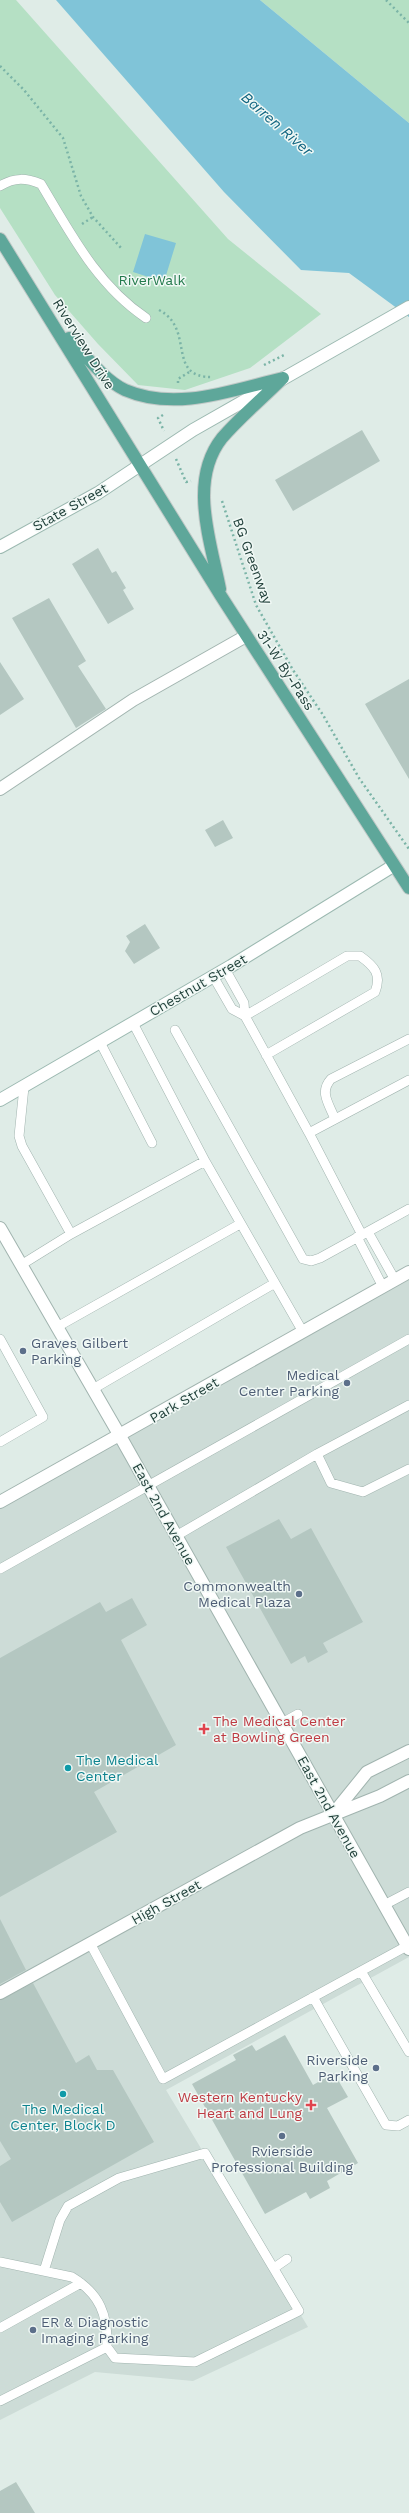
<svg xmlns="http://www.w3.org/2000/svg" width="409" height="2513" font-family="'Work Sans',sans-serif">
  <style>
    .built { fill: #cddcd7 }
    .green { fill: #b5e0c4 }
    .water { fill: #80c4d8 }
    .building { fill: #b4c7c1 }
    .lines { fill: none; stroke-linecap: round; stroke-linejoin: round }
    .lane-casing { stroke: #a1b4af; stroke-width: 10 }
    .street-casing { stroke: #a1b4af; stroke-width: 14 }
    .secondary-casing { stroke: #9cb9b1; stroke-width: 14 }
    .primary-casing { stroke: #c0c9c7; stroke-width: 14 }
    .path { stroke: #7bb4a7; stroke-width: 2.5; stroke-dasharray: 2 3; stroke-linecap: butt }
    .lane { stroke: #fff; stroke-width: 9 }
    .street { stroke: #fff; stroke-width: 12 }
    .secondary { stroke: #fff; stroke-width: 12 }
    .primary { stroke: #5ea79a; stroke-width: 12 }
    .service-dot { fill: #5c6f8a; stroke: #f0f8f5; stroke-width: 1.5 }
    .health-dot { fill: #e0444e; stroke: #f0f8f5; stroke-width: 1.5 }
    .culture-dot { fill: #0f9aa8; stroke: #f0f8f5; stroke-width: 1.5 }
    .labels { text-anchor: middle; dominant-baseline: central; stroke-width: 3; stroke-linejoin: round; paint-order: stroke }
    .park-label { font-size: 14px; fill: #237a4c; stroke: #f0f8f5 }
    .street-label { font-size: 14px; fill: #1e3e38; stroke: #f0f8f5 }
    .service-label { font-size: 14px; fill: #4e5e75; stroke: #f0f8f5; text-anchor: end }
    .health-label { font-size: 14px; fill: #be3a42; stroke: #f0f8f5; text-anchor: start }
    .culture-label { font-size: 14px; fill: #0d838f; stroke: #f0f8f5; text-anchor: start }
    .water-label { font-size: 15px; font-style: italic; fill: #116581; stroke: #f0f8f5 }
  </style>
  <rect width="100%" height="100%" fill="#dfece7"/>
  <!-- built -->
  <path class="built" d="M409,1271V1957L166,2090L308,2327L193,2381L95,2372L0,2420V1501Z"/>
  <!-- green -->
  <path class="green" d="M0,0H16L228,239L321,314L250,368L185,390L138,385L98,344L55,295L0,208Z
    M260,0H409V123Z"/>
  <!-- water -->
  <path class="water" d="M56,0H260L409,123V317L349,273L301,270L224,192Z
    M145,234L176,243L164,282L133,272Z"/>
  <!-- building -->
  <path class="building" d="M362,430L380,461L293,511L275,480Z
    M98,548L112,573L116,571L126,588L123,590L134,609L108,624L72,564Z
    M49,598L86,661L78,666L106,709L76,728L12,618Z
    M0,662L24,699L0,715Z
    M409,679V779L365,704Z
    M223,820L233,838L215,847L205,830Z
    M145,924L160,948L134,964L125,951L130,942L126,936Z
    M279,1519L291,1539L311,1528L363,1622L323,1643L328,1652L308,1663L305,1656L291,1664L226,1547Z
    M132,1598L147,1625L121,1640L176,1745L94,1792L117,1832L0,1897V1658L100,1602L106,1612Z
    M0,1919L26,1970L0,1984Z
    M33,1983L76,2063L89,2055L97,2070H113L154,2142L12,2222L0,2202V2166L11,2159L0,2141V2000Z
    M285,2035L313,2085L334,2073L348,2097L327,2108L358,2163L327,2181L330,2188L310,2199L306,2192L265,2214L192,2084L236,2060L233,2055L252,2045L256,2051Z
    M16,2482L35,2513H0V2491Z"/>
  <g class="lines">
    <!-- lane casing -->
    <g class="lane-casing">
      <path id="lane" d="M0,186C15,177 26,178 41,184C71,234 97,285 146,318
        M213,976L232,1009L245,1016L244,1003L225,969
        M133,1023L205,1161
        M175,1030L303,1259L311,1261L320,1258L409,1209
        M100,1042L152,1143
        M266,1055L375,992C382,974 374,966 360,956H347L245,1016L309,1133
        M24,1087L19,1136L22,1146L71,1234L205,1161L303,1332
        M335,1119C329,1104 319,1092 331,1079L409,1039
        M368,1232L395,1280
        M362,1235L309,1133L409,1080
        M357,1237L383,1287
        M21,1265L71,1234
        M57,1327L240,1224
        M0,1339L43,1417L0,1442
        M93,1389L275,1283
        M317,1454L409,1405
        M176,1536L317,1454L331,1483L363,1492L409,1469
        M0,1569L409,1339
        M282,1723L298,1714
        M384,1905L409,1892
        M90,1943L163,2079L407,1946
        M361,1971L409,2052
        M313,1997L386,2125L398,2126L409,2120
        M0,2262L72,2277C100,2294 108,2315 107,2347L0,2401
        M274,2268L287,2259
        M44,2271L60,2220L68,2206L119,2178L205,2153L299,2311L195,2362L115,2358L107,2347
        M0,2328L81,2283"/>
    </g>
    <!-- street casing -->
    <g class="street-casing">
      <path id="street" d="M0,789L133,700L246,636
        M0,1228L120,1436L409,1949
        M0,1502L409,1272
        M333,1814L367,1772L409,1751
        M0,1993L300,1828L380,1796L409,1781"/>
    </g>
    <!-- secondary casing -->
    <g class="secondary-casing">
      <path id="secondary" d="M0,547L98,493L193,430L409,307
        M0,1100L231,966L393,866"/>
    </g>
    <!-- primary casing -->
    <g class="primary-casing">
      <path id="primary" d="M0,239L221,596L409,888
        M69,338C84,354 105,381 125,390C176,412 232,390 283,378
        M220,589C211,542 188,481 222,438C240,417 263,398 283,378"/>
    </g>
    <!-- path -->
    <path class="path" d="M386,0L409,23
      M0,66L24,90L63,138L81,196L93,217L122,249
      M82,224L93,217
      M159,310C196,329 165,378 213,377
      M264,365L284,355
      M178,383V379L191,371
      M163,415L158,418L164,431
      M176,459L186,482L191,481
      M222,501L256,605L293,670L323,715L359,778L409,849"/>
    <!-- lane -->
    <use href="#lane" class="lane"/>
    <!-- street -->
    <use href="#street" class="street"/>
    <!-- secondary -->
    <use href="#secondary" class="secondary"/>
    <!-- primary -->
    <use href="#primary" class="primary"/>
  </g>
  <!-- markers -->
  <g class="service-dot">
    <circle cx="23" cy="1351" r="4"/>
    <circle cx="347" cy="1383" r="4"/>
    <circle cx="299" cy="1594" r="4"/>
    <circle cx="376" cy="2068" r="4"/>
    <circle cx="282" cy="2136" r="4"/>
    <circle cx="33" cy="2330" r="4"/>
  </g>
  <g class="health-dot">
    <path d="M202 1723h4v4h4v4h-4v4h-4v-4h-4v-4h4z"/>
    <path d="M309 2099h4v4h4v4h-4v4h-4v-4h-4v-4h4z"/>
  </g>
  <g class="culture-dot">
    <circle cx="68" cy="1768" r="4"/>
    <circle cx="63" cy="2094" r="4"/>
  </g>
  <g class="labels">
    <!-- park labels -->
    <g class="park-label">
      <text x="152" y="280">RiverWalk</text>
    </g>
    <!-- street labels -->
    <g class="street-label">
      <text transform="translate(84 344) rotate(58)">Riverview Drive</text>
      <text transform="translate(70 507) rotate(-29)">State Street</text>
      <text transform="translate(253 561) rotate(70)">BG Greenway</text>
      <text transform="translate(286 670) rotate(57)">31-W By-Pass</text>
      <text transform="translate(198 985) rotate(-30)">Chestnut Street</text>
      <text transform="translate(184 1400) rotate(-30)">Park Street</text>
      <text transform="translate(164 1514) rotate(61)">East 2nd Avenue</text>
      <text transform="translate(329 1807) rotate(61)">East 2nd Avenue</text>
      <text transform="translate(166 1902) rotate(-29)">High Street</text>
    </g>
    <!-- service labels -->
    <g class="service-label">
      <text x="31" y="1343" text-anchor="start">Graves Gilbert<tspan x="31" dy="16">Parking</tspan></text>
      <text x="339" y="1375">Medical<tspan x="339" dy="16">Center Parking</tspan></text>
      <text x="291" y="1586">Commonwealth<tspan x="291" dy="16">Medical Plaza</tspan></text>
      <text x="368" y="2060">Riverside<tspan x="368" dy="16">Parking</tspan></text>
      <text x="282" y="2151" text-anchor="middle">Rvierside<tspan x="282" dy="16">Professional Building</tspan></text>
      <text x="41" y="2322" text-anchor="start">ER &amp; Diagnostic<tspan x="41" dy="16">Imaging Parking</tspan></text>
    </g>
    <!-- health labels -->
    <g class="health-label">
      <text x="213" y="1721">The Medical Center<tspan x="213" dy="16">at Bowling Green</tspan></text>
      <text x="302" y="2097" text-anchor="end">Western Kentucky<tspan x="302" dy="16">Heart and Lung</tspan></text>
    </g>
    <!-- culture labels -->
    <g class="culture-label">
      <text x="76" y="1760">The Medical<tspan x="76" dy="16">Center</tspan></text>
      <text x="63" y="2109" text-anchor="middle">The Medical<tspan x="63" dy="16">Center, Block D</tspan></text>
    </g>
    <!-- water labels -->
    <g class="water-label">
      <text transform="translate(277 124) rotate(41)">Barren River</text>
    </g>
  </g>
</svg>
